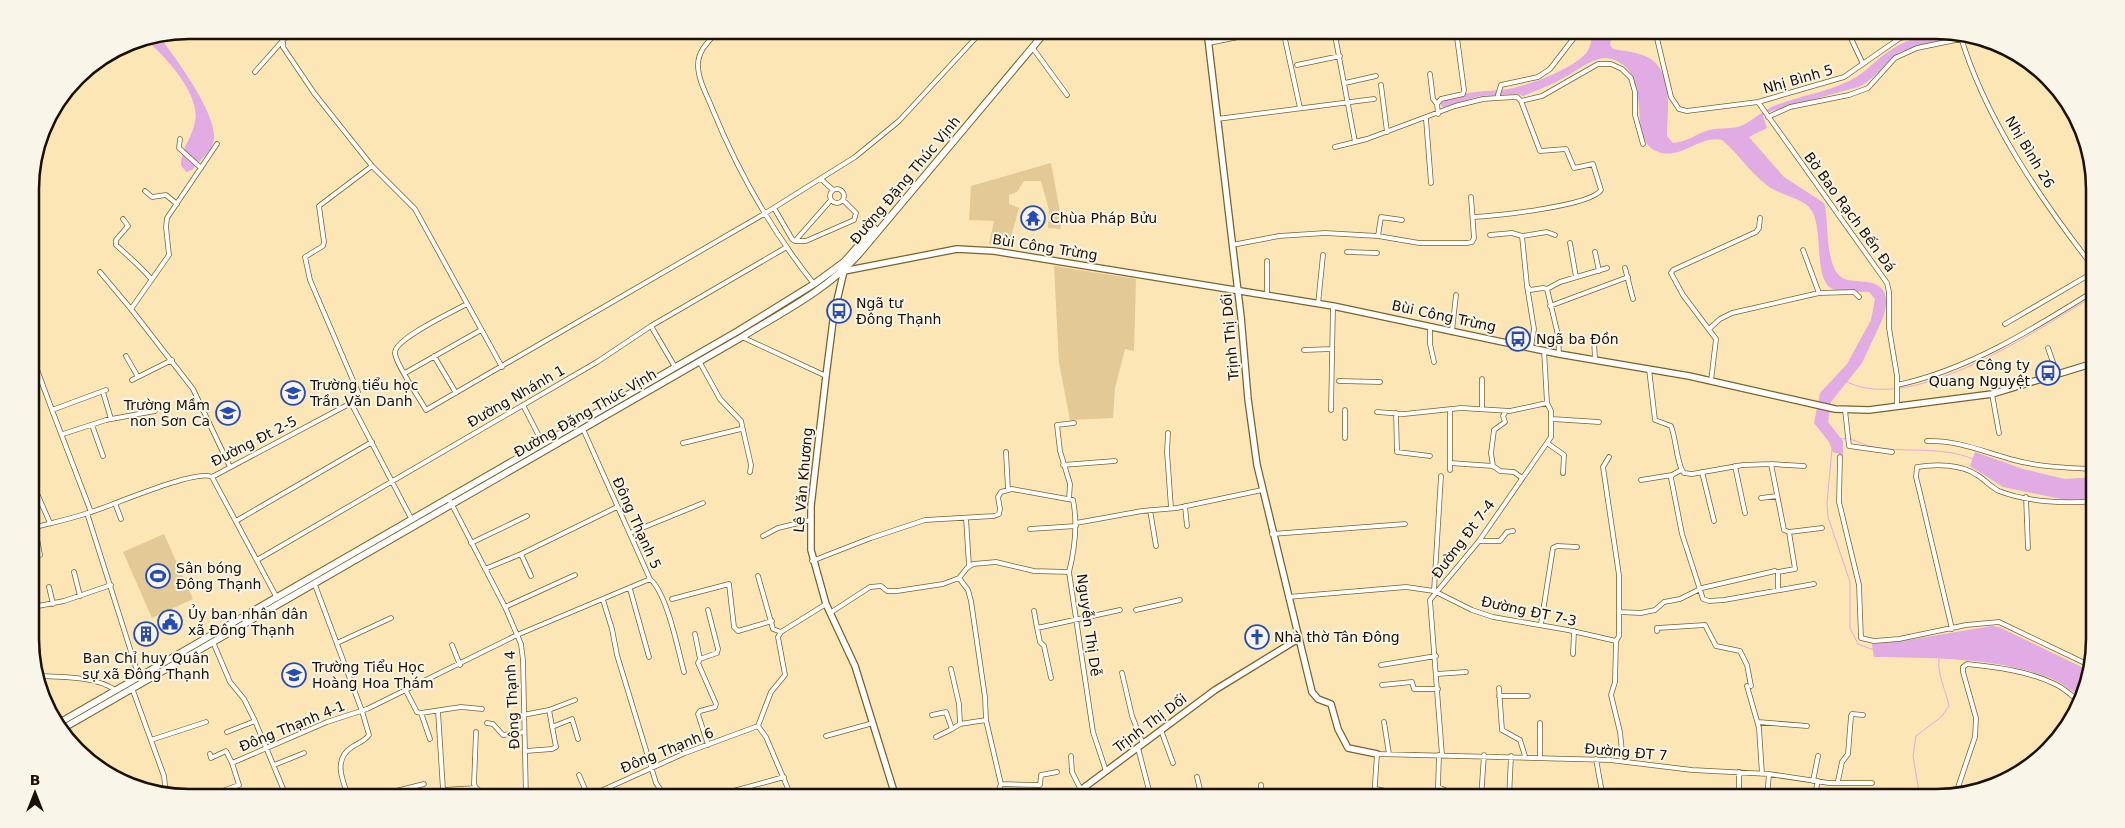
<svg xmlns="http://www.w3.org/2000/svg" width="2125" height="828" font-family="'DejaVu Sans',sans-serif">
  <style>
    .green { fill: #e2c995 }
    .water { fill: #e1abe3 }
    .lines { fill: none; stroke-linecap: round; stroke-linejoin: round }
    .stream { stroke: #e1abe3; stroke-width: 1 }
    .street-casing { stroke: #7c6228; stroke-width: 5.5 }
    .secondary-casing { stroke: #7c6228; stroke-width: 8 }
    .primary-casing { stroke: #7c6228; stroke-width: 8 }
    .street { stroke: #fff; stroke-width: 4 }
    .secondary { stroke: #fff; stroke-width: 5.5 }
    .primary { stroke: #fff; stroke-width: 6 }
    .labels { text-anchor: middle; dominant-baseline: central; stroke-width: 4; stroke-linejoin: round; paint-order: stroke }
    .street-label { font-size: 14px; fill: #1b1100; stroke: #faf5e9 }
    .poi-label { font-size: 14px; fill: #1b1100; stroke: #faf5e9; text-anchor: start }
    .rim { fill: none; stroke: #1b1100; stroke-width: 2.5 }
  </style>
  <rect width="100%" height="100%" fill="#fce6b6"/>
  <!-- green -->
  <path class="green" d="M1051,163L1059,206L1061,229L1048,228L1049,210L1041,181H1024L1017,192L1009,195V204L1019,208L1008,248L989,244L994,221L969,220L971,186Z
    M1054,266L1136,279L1134,351L1125,349L1115,388L1113,418L1070,420L1059,363Z
    M164,534L193,599L152,618L123,552Z"/>
  <!-- water -->
  <path class="water" d="M1593,30H1623L1611,38L1610,45L1613,49C1624,51 1637,52 1647,57C1675,71 1667,111 1667,136L1673,143C1687,142 1696,134 1709,130C1720,127 1733,130 1743,125C1755,119 1764,109 1779,104C1803,95 1828,92 1851,80C1863,74 1871,65 1881,57C1907,36 1936,30 1967,35L1900,52C1885,62 1877,77 1861,86L1769,112L1763,116L1767,128L1749,137L1784,177L1824,203C1830,221 1823,276 1848,280C1863,283 1874,279 1884,291L1887,303L1883,318L1862,363L1831,402L1828,422L1843,441V455L1833,452L1829,442L1814,423L1820,393L1847,364L1871,320L1875,299L1869,292C1859,291 1845,294 1835,290C1810,282 1827,224 1808,206C1798,197 1780,195 1768,186C1750,173 1739,154 1722,140C1700,134 1680,162 1656,151C1626,137 1654,80 1617,61C1612,58 1605,57 1599,59C1587,62 1576,71 1565,77C1552,85 1537,90 1523,96L1518,94L1480,96L1444,107L1441,106V103C1459,90 1488,92 1508,89C1528,86 1575,68 1587,52C1591,47 1592,36 1593,30Z
    M159,36C174,56 222,119 213,143C210,153 198,162 192,170L186,172L181,165C181,148 192,138 195,122C201,94 165,56 145,39Z
    M1975,452L2023,469L2065,479L2095,477V498L2066,500L2003,487L1970,466Z
    M1992,626L1999,627L2090,671L2086,690L2082,698C2072,691 2061,682 2050,678C1995,657 1931,658 1874,657L1872,644L1902,641Z"/>
  <g class="lines">
    <!-- stream -->
    <path class="stream" d="M1847,382C1914,415 2036,330 2094,296
      M1839,439C1851,437 1859,443 1869,446C1903,454 1940,445 1973,459
      M1832,449L1827,503L1828,517L1850,582V628L1858,644L1874,650
      M1920,798L1913,756L1916,736L1941,717L1949,706C1946,690 1937,675 1939,659"/>
    <!-- street casing -->
    <g class="street-casing">
      <path id="street" d="M719,30C709,41 698,50 698,65C698,80 707,95 712,108C738,172 771,230 814,284
        M1283,30L1300,108
        M1334,30L1355,142
        M1655,30L1671,97L1679,109L1687,111L1758,102L1844,77L1900,38L1933,30
        M1847,30L1863,64
        M1960,34C1984,117 2041,200 2094,268
        M283,42V47L314,93L372,166L415,209L502,367
        M1209,43L1253,34L1284,30
        M1032,47L1067,95
        M1297,65L1340,56
        M255,72L285,38L299,30
        M1430,74L1433,99L1437,104
        M1345,83L1376,76
        M1381,85L1387,132
        M1521,101L1542,96L1598,64H1611L1622,69L1631,78L1635,92V115L1643,144
        M1758,102L1887,283L1889,292V328L1897,376V406
        M1438,114L1437,104L1441,99L1463,94L1464,90L1456,30
        M1768,117L1790,107L1849,95L1868,88L1895,58L1917,48L1975,36
        M1217,119L1374,99
        M1426,119L1431,183
        M180,139L179,148L201,168
        M217,144L167,218L166,227L169,255L131,309L193,389L230,467
        M1335,147L1367,139L1455,106L1483,99L1497,98L1501,85L1538,77L1550,69L1580,30
        M821,179L833,190
        M830 196a7 7 0 1 1 14 0a7 7 0 1 1-14 0Z
        M145,191L152,197L166,195L177,204
        M774,208L792,239L795,241H806L854,220L856,213L843,200
        M1473,217C1495,216 1591,206 1601,190L1593,164L1574,168L1566,149L1540,151L1521,101L1517,97L1497,98
        M123,219L128,226L116,240V245C125,253 144,270 151,279
        M1490,235L1512,233L1522,236
        M1555,235L1547,232L1522,236L1527,286L1530,290L1543,288L1547,289L1558,335L1559,354
        M1378,236L1381,217L1402,220
        M795,241L831,200
        M1570,243L1576,277
        M1232,245L1279,236L1325,233L1378,236L1419,243H1467L1472,242L1474,238L1471,197
        M1347,252L1377,253
        M1595,252L1599,271
        M1625,268L1633,299
        M100,272L131,309
        M1527,286L1534,329L1531,347
        M1547,289L1560,282L1607,268
        M1819,293L1854,292L1859,297
        M1267,296V261
        M467,304C454,311 394,339 395,353C395,363 420,399 426,410L764,214L855,157L899,121L983,30
        M1318,304L1323,255
        M1550,306L1628,277
        M2005,324L2094,272
        M651,326L675,367
        M1430,327V344L1434,362
        M1709,329L1720,319L1732,313L1819,293L1803,250
        M1452,331L1456,295
        M742,337L826,376
        M1594,340L1595,359
        M2048,348L2057,374
        M1304,350L1332,349
        M32,356L52,410
        M126,356L138,377
        M434,356L456,393
        M699,361L720,399L741,421L751,465L750,472
        M1649,369L1655,420L1671,426C1676,438 1677,466 1684,473L1692,474L1743,465L1771,464L1784,530L1789,532L1822,528
        M405,373L481,330
        M1482,379V409
        M132,380L172,360
        M1339,381L1380,382
        M1711,381L1716,339L1683,295L1671,273L1673,270L1756,232L1759,228L1760,218
        M1897,385C1968,370 2033,329 2094,291
        M103,392L111,419
        M1992,394L1999,433
        M351,403L412,520
        M523,405L543,444
        M1331,410L1333,306
        M1345,410V438
        M1845,410L1849,446L1892,452
        M1377,412L1404,414L1461,408L1510,411L1547,403
        M1396,413L1397,452L1430,456
        M1552,419L1599,422
        M92,425L103,456
        M1168,433L1167,452L1171,508
        M63,434L106,420L155,411
        M1927,441C1958,440 1984,452 2014,460C2039,467 2069,468 2094,469
        M683,443L741,429
        M1547,443L1564,455L1563,473
        M1006,452L1008,490
        M1609,457L1603,467L1619,575V636L1616,641
        M1840,457L1839,502L1859,585L1861,638L1874,641L1899,639L1966,625L1999,622L2091,666
        M1450,463L1493,466L1500,471L1514,472L1522,478
        M1771,464L1804,466
        M1063,465L1115,461
        M1493,466L1491,453L1494,430L1505,422L1503,416L1506,411
        M1735,466L1745,513
        M1450,470V410
        M1681,470L1672,475L1671,478L1682,534L1703,599L1709,601L1724,600L1814,584
        M1702,472L1714,521
        M212,477L277,598
        M1641,480L1672,475
        M32,482L50,523
        M2026,497L2028,548
        M1761,498L1777,496
        M449,499L505,607L521,644L523,660L526,798
        M1069,499L1070,484L1060,451L1057,425L1074,423
        M115,503L121,519
        M1185,506L1187,526
        M1150,510L1156,546
        M91,512L52,410L106,390
        M87,513L139,677
        M966,518L969,566
        M236,521L372,442
        M1076,523L1142,511L1177,508L1262,490
        M32,528C51,523 70,519 88,513C109,507 197,468 212,477L351,403L358,392L310,280L305,257L323,246L324,242L319,206L372,166
        M35,528L40,555
        M1030,529L1076,526
        M630,533L703,503
        M1272,534L1405,524
        M763,536L778,528L811,520
        M1479,541H1500L1507,532L1513,531
        M471,543L527,516
        M257,560L597,362L651,326L785,248
        M812,561L871,538L925,520L994,516L999,514L1000,509L998,497L1001,492L1012,489L1073,500C1078,525 1075,548 1069,572L1093,732L1106,771
        M485,569L521,554
        M74,572L80,596
        M531,576L521,554L617,507
        M758,576L773,629L781,632
        M959,578L968,590L971,601L985,697L986,720L1001,784L996,798
        M650,579C667,593 678,650 684,672
        M315,585L362,711L369,735C365,741 358,743 352,747C333,759 342,780 349,798
        M49,587L53,604
        M630,589L649,657
        M1778,589V572L1795,569L1789,532
        M1434,591L1441,476
        M1288,597L1406,587L1434,591L1472,610L1493,617L1568,630L1616,641L1615,682L1611,695L1620,732L1623,761
        M672,599L729,584L734,627L738,631L772,621
        M603,600L612,629L617,655L656,783L666,798
        M33,607L64,601L111,585
        M505,607L575,575
        M1136,610L1180,600
        M1034,611L1037,628
        M1619,612L1641,613L1655,610L1664,602L1680,599L1702,588L1775,571
        M830,613L870,587L881,586L887,591H897L943,584L959,578L967,568L973,564L996,562L1034,571L1069,572
        M1541,624L1553,548L1557,546L1577,547
        M1952,629L1919,489L1916,477L1917,467C1936,464 1961,464 1977,475C1984,479 1992,488 1999,491C2027,502 2065,504 2095,501
        M1657,631V628L1705,625L1716,646L1740,651L1747,665L1751,686
        M695,634L700,659
        M213,642L230,682L244,699L255,721L287,798
        M337,643L391,618
        M452,645L460,665
        M38,650V676
        M1573,654L1574,631
        M1381,665L1436,656
        M951,669L959,704L960,724
        M1122,673L1132,716L1143,744
        M1437,674L1466,672
        M36,676C59,677 96,676 115,690
        M1051,678L1044,646L1040,642L1037,628L1120,610
        M1382,685L1412,682L1414,689H1438
        M1747,686L1759,728L1762,774
        M132,688L164,776L166,794
        M1499,688L1502,730L1520,740L1525,756
        M406,691L417,712L421,713L461,707L482,709
        M1499,696H1528
        M438,711L443,790L476,788
        M421,713L430,739
        M523,715L549,710L575,700
        M932,715L946,712L952,729L960,724L986,720
        M1384,722L1389,754
        M1758,722L1807,726
        M487,723L493,724L503,735L524,732
        M552,727L572,719L578,739
        M1161,730L1173,763
        M227,732L255,721
        M476,732L474,784L476,788L490,798
        M826,736L873,723
        M936,737L952,729
        M151,740L206,722
        M708,745L698,714L700,711L715,707L716,704L698,663L700,659L717,653L718,649L708,610
        M1138,748L1151,798
        M526,751L552,749L556,747L549,710
        M210,754L211,758L226,751L232,763
        M1439,755L1438,787L1454,794
        M1442,755L1430,600L1479,541L1551,437V411L1547,403L1544,350
        M1071,756L1072,772L1081,790
        M1540,757V723
        M1596,759L1603,798
        M274,765L304,753
        M579,775L588,796
        M1197,777L1202,798
        M1813,781L1818,756
        M1838,781L1842,762L1848,754L1851,716L1852,714L1863,715
        M1001,784L1040,785L1041,775L1057,772
        M1376,789L1420,798
        M401,790L403,798
        M726,793L784,777
        M1130,795L1131,798
        M1603,796L1624,798
        M1955,796L1975,737L1976,718L1963,672V667L1967,664C1996,667 2028,671 2055,684C2064,688 2072,696 2080,702
        M203,798L239,785L232,763L327,722L367,709L517,635L650,579L583,429
        M368,798L424,784
        M585,798L685,753L758,726
        M716,798L723,796
        M766,798L790,792
        M792,798L766,737L758,726L771,692L785,675L778,637L781,632L826,604
        M1261,798V785
        M1279,798V797
        M1374,798L1377,754L1610,760L1692,770L1769,774L1829,783H1872
        M1481,798L1484,755
        M1509,798L1511,756
        M1739,798V772
        M1767,798L1769,774
        M1814,798L1818,781"/>
    </g>
    <!-- secondary casing -->
    <g class="secondary-casing">
      <path id="secondary" d="M1207,30L1241,317L1248,399L1257,465L1312,692L1318,699L1331,704L1338,729L1348,748L1377,754
        M844,271L957,249L994,251L1333,306L1559,354L1689,376L1835,409L1869,410L1992,394L2094,363
        M844,271L834,313L826,376L811,506V550L826,604L855,666L896,798
        M1070,798L1215,690L1298,639"/>
    </g>
    <!-- primary casing -->
    <g class="primary-casing">
      <path id="primary" d="M59,723L738,331L814,284L844,262L874,228
        M62,729L742,337C782,312 827,290 859,254L1047,30"/>
    </g>
    <!-- street -->
    <use href="#street" class="street"/>
    <!-- secondary -->
    <use href="#secondary" class="secondary"/>
    <!-- primary -->
    <use href="#primary" class="primary"/>
  </g>
  <!-- icons -->
  <defs>
    <g id="temple-ring" transform="scale(1.25)"><circle r="9.5" fill="#faf5e9" stroke="#254bba" stroke-width="1.5"/><path d="M0-6L5-2H3V0L6.5 2.5H4V6H1.5V3h-3V6H-4V2.5H-6.5L-3 0V-2H-5Z" fill="#254bba"/></g>
    <g id="bus-ring" transform="scale(1.25)"><circle r="9.5" fill="#faf5e9" stroke="#254bba" stroke-width="1.5"/><path d="M-5-6H5V4H4V6H2V4H-2V6H-4V4H-5ZM-3.5-4V0h7V-4ZM-3.5 1.2v1.5H-2V1.2ZM2 1.2v1.5H3.5V1.2Z" fill="#254bba"/></g>
    <g id="school-ring" transform="scale(1.25)"><circle r="9.5" fill="#faf5e9" stroke="#254bba" stroke-width="1.5"/><path d="M0-5L7-2L0 1L-7-2ZM-4 1L0 2.5L4 1V4Q0 6-4 4Z" fill="#254bba"/></g>
    <g id="stadium-ring" transform="scale(1.25)"><circle r="9.5" fill="#faf5e9" stroke="#254bba" stroke-width="1.5"/><path d="M0-5a6.5 5 0 1 0 0 10a6.5 5 0 1 0 0-10ZM-3.5-1.8h7v3.6h-7Z" fill="#254bba"/></g>
    <g id="civic-ring" transform="scale(1.25)"><circle r="9.5" fill="#faf5e9" stroke="#254bba" stroke-width="1.5"/><path d="M-.6-6.5H3V-4.5H.6V-3L4-1V1h2V6H-6V1h2V-1L-.6-3ZM-1.2 2.5V6h2.4V2.5Z" fill="#254bba"/></g>
    <g id="building-ring" transform="scale(1.25)"><circle r="9.5" fill="#faf5e9" stroke="#254bba" stroke-width="1.5"/><path d="M-4-6H4V6H1V3H-1V6H-4ZM-2.5-4.3h1.7v1.8h-1.7ZM.8-4.3h1.7v1.8H.8ZM-2.5-1h1.7V.8h-1.7ZM.8-1h1.7V.8H.8Z" fill="#254bba"/></g>
    <g id="church-ring" transform="scale(1.25)"><circle r="9.5" fill="#faf5e9" stroke="#254bba" stroke-width="1.5"/><path d="M-1.2-6h2.4v3.5h3.3v2.4h-3.3V6h-2.4V-.1h-3.3v-2.4h3.3Z" fill="#254bba"/></g>
  </defs>
  <g fill-rule="evenodd">
    <use href="#temple-ring" x="1033" y="218"/>
    <use href="#bus-ring" x="839" y="311"/>
    <use href="#bus-ring" x="1518" y="339"/>
    <use href="#bus-ring" x="2048" y="373"/>
    <use href="#school-ring" x="293" y="393"/>
    <use href="#school-ring" x="228" y="413"/>
    <use href="#stadium-ring" x="158" y="576"/>
    <use href="#civic-ring" x="170" y="622"/>
    <use href="#building-ring" x="146" y="634"/>
    <use href="#church-ring" x="1257" y="637"/>
    <use href="#school-ring" x="294" y="675"/>
  </g>
  <g class="labels">
    <!-- street labels -->
    <g class="street-label">
      <text transform="translate(1798 79) rotate(-16)">Nhị Bình 5</text>
      <text transform="translate(2030 152) rotate(59)">Nhị Bình 26</text>
      <text transform="translate(905 180) rotate(-50)">Đường Đặng Thúc Vịnh</text>
      <text transform="translate(1850 212) rotate(54)">Bờ Bao Rạch Bến Đá</text>
      <text transform="translate(1045 247) rotate(9)">Bùi Công Trừng</text>
      <text transform="translate(1444 316) rotate(12)">Bùi Công Trừng</text>
      <text transform="translate(1230 337) rotate(-95)">Trịnh Thị Dối</text>
      <text transform="translate(516 396) rotate(-30)">Đường Nhánh 1</text>
      <text transform="translate(585 413) rotate(-30)">Đường Đặng Thúc Vịnh</text>
      <text transform="translate(254 441) rotate(-27)">Đường Đt 2-5</text>
      <text transform="translate(803 480) rotate(-85)">Lê Văn Khương</text>
      <text transform="translate(637 523) rotate(66)">Đông Thạnh 5</text>
      <text transform="translate(1463 539) rotate(-53)">Đường Đt 7-4</text>
      <text transform="translate(1529 611) rotate(12)">Đường ĐT 7-3</text>
      <text transform="translate(1089 625) rotate(82)">Nguyễn Thị Dễ</text>
      <text transform="translate(512 700) rotate(-93)">Đông Thạnh 4</text>
      <text transform="translate(1150 723) rotate(-37)">Trịnh Thị Dối</text>
      <text transform="translate(292 726) rotate(-22)">Đông Thạnh 4-1</text>
      <text transform="translate(667 750) rotate(-22)">Đông Thạnh 6</text>
      <text transform="translate(1626 752) rotate(5)">Đường ĐT 7</text>
    </g>
    <!-- poi labels -->
    <g class="poi-label">
      <text x="1050" y="218">Chùa Pháp Bửu</text>
      <text x="856" y="303">Ngã tư<tspan x="856" dy="16">Đông Thạnh</tspan></text>
      <text x="1536" y="339">Ngã ba Đồn</text>
      <text x="2030" y="365" text-anchor="end">Công ty<tspan x="2030" dy="16">Quang Nguyệt</tspan></text>
      <text x="310" y="385">Trường tiểu học<tspan x="310" dy="16">Trần Văn Danh</tspan></text>
      <text x="210" y="405" text-anchor="end">Trường Mầm<tspan x="210" dy="16">non Sơn Ca</tspan></text>
      <text x="176" y="568">Sân bóng<tspan x="176" dy="16">Đông Thạnh</tspan></text>
      <text x="188" y="614">Ủy ban nhân dân<tspan x="188" dy="16">xã Đông Thạnh</tspan></text>
      <text x="1274" y="637">Nhà thờ Tân Đông</text>
      <text x="146" y="658" text-anchor="middle">Ban Chỉ huy Quân<tspan x="146" dy="16">sự xã Đông Thạnh</tspan></text>
      <text x="312" y="667">Trường Tiểu Học<tspan x="312" dy="16">Hoàng Hoa Thám</tspan></text>
    </g>
  </g>
  <!-- crop -->
  <path d="M0 0H2125V828H0ZM189 39H1936A150 150 0 0 1 2086 189V639A150 150 0 0 1 1936 789H189A150 150 0 0 1 39 639V189A150 150 0 0 1 189 39Z" fill="#faf5e9" fill-rule="evenodd"/>
  <path class="rim" d="M189 39H1936A150 150 0 0 1 2086 189V639A150 150 0 0 1 1936 789H189A150 150 0 0 1 39 639V189A150 150 0 0 1 189 39Z"/>
  <!-- north arrow -->
  <g transform="translate(35 793)" stroke="#faf5e9" stroke-width="4" paint-order="stroke">
  <path d="M0-4L9 19L0 12L-9 19Z" fill="#1b1100"/>
  <text y="-8" font-size="14" font-weight="bold" text-anchor="middle" fill="#1b1100">B</text>
  </g>
</svg>
